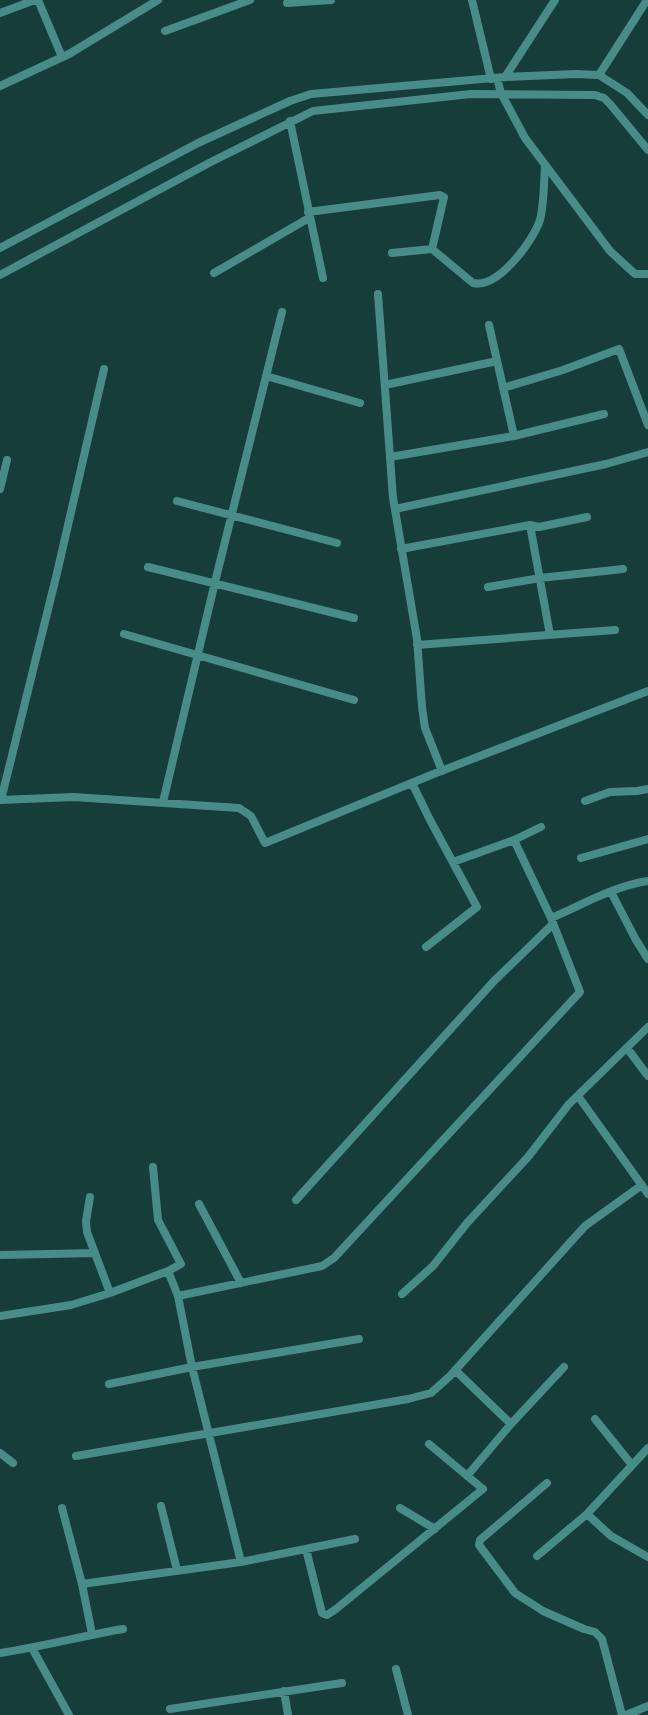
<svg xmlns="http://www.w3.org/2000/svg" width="648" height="1715" font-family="Jost,sans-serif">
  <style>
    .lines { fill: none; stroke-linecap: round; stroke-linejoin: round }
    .street { stroke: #488c87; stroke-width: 8 }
  </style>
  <rect width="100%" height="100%" fill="#163d3a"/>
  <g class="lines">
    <!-- street -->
    <path class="street" d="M38,0L62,57
      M472,0L491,79
      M287,3L331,0
      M0,13L35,0
      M165,31L250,0
      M599,75L647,0
      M505,77L555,0
      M497,78L501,93L525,138L610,251L635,274H648
      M0,86L69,54L158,0
      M290,121L323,278
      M308,212L440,195L444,197L432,249
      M0,248L198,143L290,101L311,94L505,77L576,74L599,75L627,93L648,115
      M392,253L432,249L473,283C498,289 533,241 540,220C544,205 544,181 545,165
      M214,273L309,218
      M0,275L209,163L313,111L471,94L595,95L604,98L610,104L648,150
      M378,294L393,498L417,639L422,707L425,728L442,771
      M489,325L514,436
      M266,376L360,403
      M385,385L497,361
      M503,388L563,370L619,349L648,425
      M390,457L514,436L604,414
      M0,489L7,460
      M177,501L337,543
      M395,509L606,464L648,452
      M530,525L550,635
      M401,549L530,525L539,527L587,517
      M148,567L354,618
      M488,587L540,578L623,569
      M124,634L354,700
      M417,645L615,630
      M412,783L429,818L477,907L426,947
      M0,800L74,797L239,808L251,816L265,843L436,773L648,691
      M1,800L57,573L104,369
      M585,801L610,792L637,791L648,789
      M163,802L215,582L282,312
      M581,858L648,839
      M453,862L514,840L541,827
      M611,892L636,940L648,959
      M551,918C582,905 614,886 648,881
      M627,1048L648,1076
      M578,1096L648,1194
      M153,1167L158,1220L181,1264L168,1271
      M90,1197L86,1221L87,1232L110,1293
      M296,1200L494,981L553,924
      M199,1204L241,1283
      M0,1255L95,1253
      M402,1294L433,1266L467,1223L528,1157L569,1104L648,1027
      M0,1316L71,1305L110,1293L168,1271L178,1296
      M455,1370L511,1424
      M109,1384L192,1367L359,1339
      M595,1419L632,1465
      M0,1453L13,1463
      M76,1456L408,1399L431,1393L450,1376L585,1226L642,1185
      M467,1476L511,1424L564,1367
      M547,1483L480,1540L479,1545L515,1593L543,1611L584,1629L595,1632L602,1639L622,1715
      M161,1506L177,1570
      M62,1508L82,1584
      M400,1508L435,1529
      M587,1514L611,1536L648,1557
      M306,1549L322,1613L327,1615L336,1609L483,1489L429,1444
      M537,1556L587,1514L648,1448
      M241,1562L192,1367L178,1296L322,1266L334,1258L580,992L551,918L514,840
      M92,1634L82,1584L241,1562L355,1539
      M32,1648L69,1715
      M0,1653C41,1647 82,1636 123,1629
      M396,1669L408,1715
      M284,1691L288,1715
      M170,1709L342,1683
      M626,1715L648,1706"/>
  </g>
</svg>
